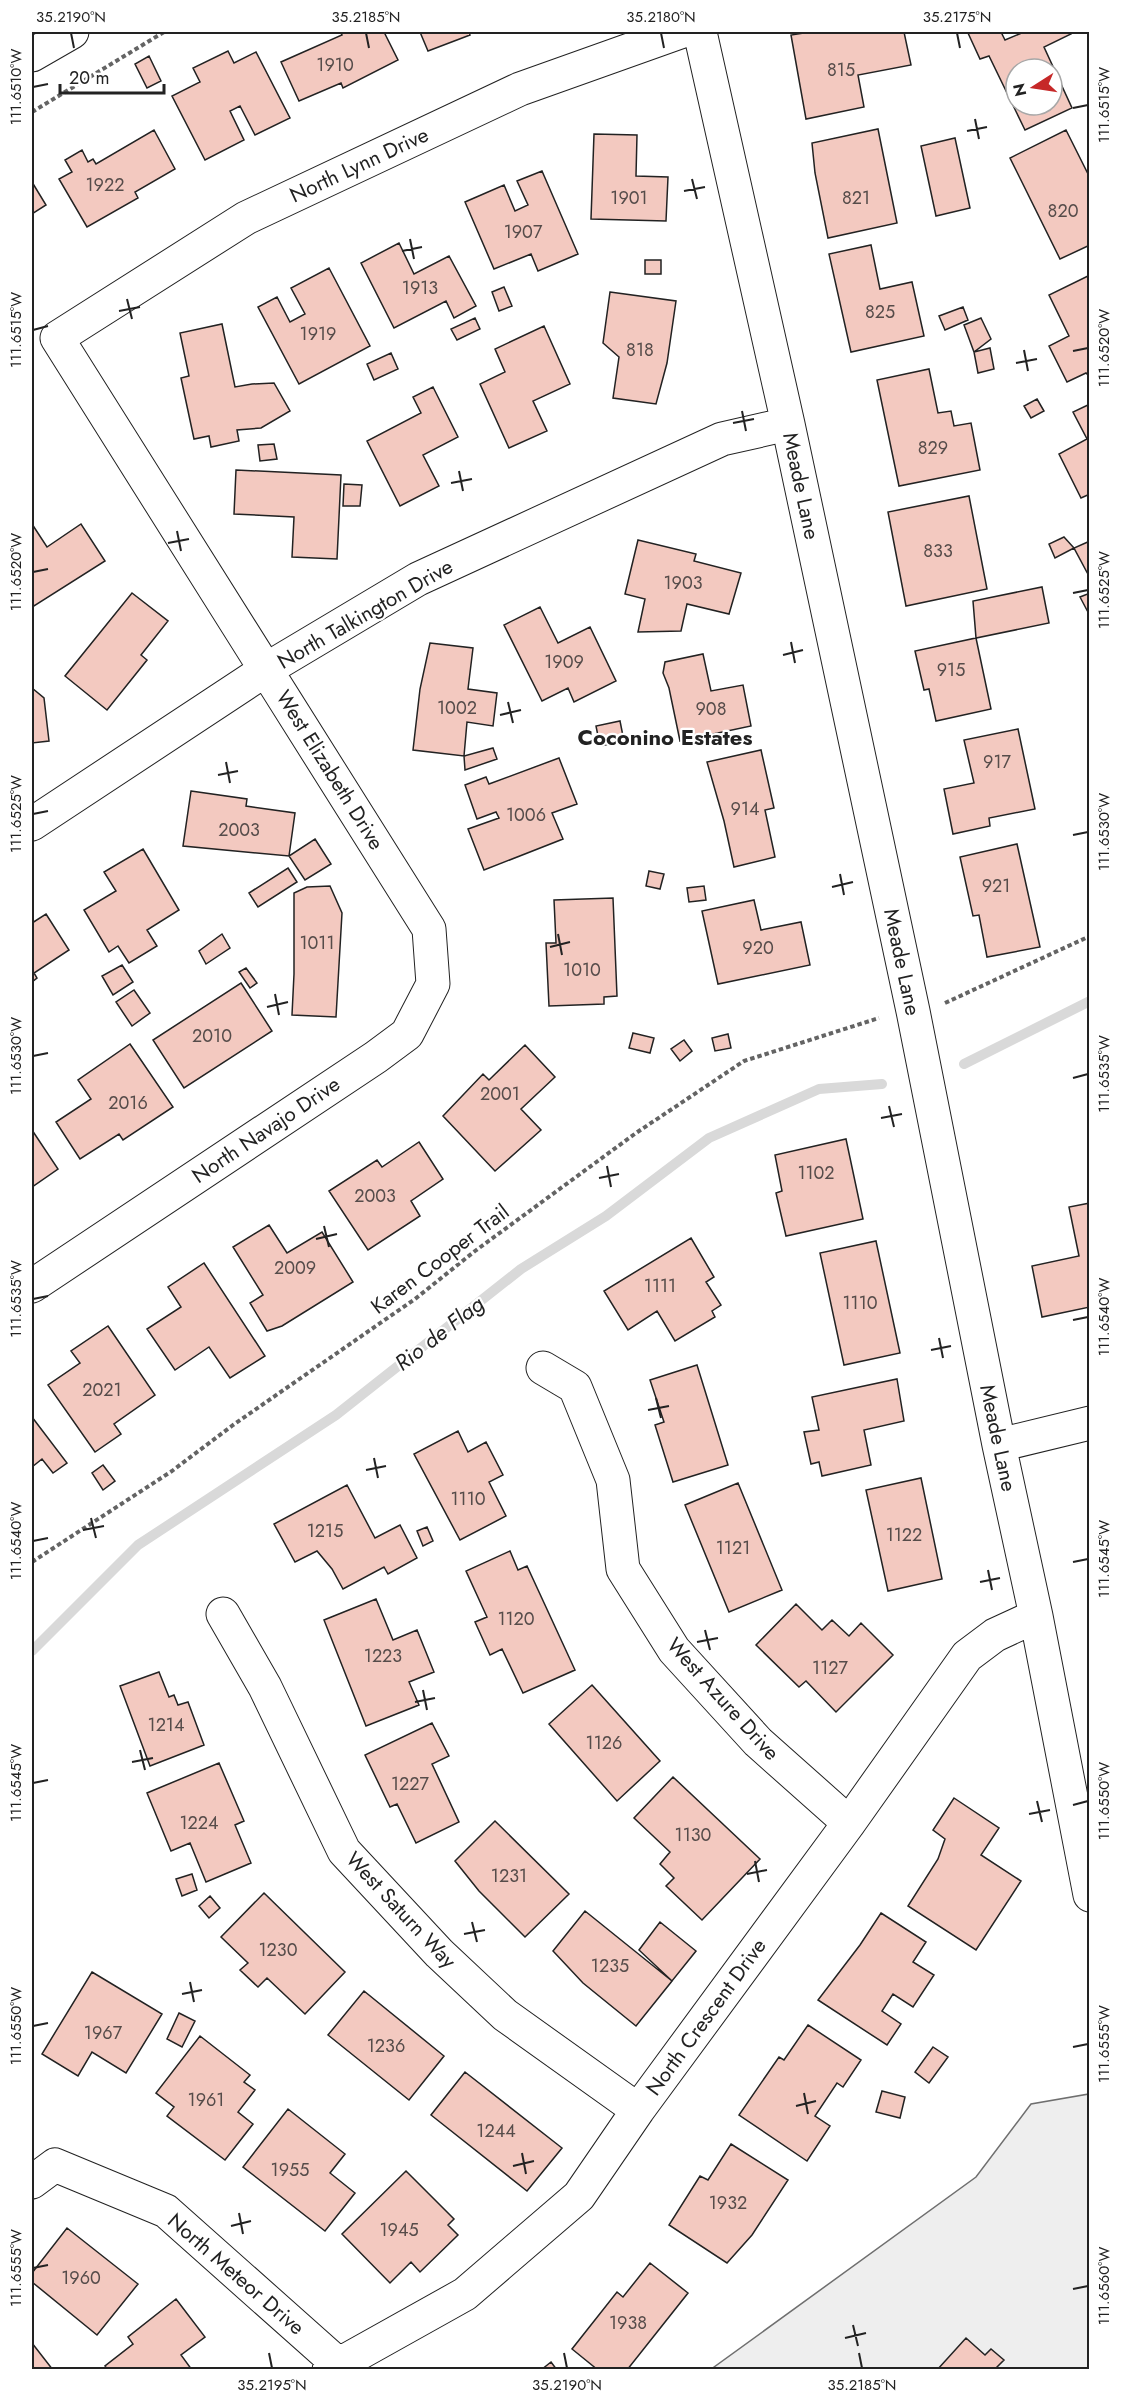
<svg xmlns="http://www.w3.org/2000/svg" width="1121" height="2401" font-family="Jost,sans-serif">
  <style>
    .green { fill: #eee; stroke: #6f6f6f; stroke-width: 1.5 }
    .lines { fill: none; stroke-linecap: round; stroke-linejoin: round }
    .stream { stroke: #d9d9d9; stroke-width: 10 }
    .building { fill: #f3c9c0; stroke: #222; stroke-width: 1.5; fill-rule: evenodd }
    .minor-casing { stroke: #222; stroke-width: 35 }
    .major-casing { stroke: #222; stroke-width: 35 }
    .path { stroke: #646464; stroke-width: 4; stroke-dasharray: 4.5 3; stroke-linecap: butt }
    .minor { stroke: #fff; stroke-width: 33 }
    .major { stroke: #fff; stroke-width: 33 }
    .ticks { fill: none; stroke: #222; stroke-width: 2 }
    .labels { text-anchor: middle; dominant-baseline: central; stroke-width: 4.5; stroke-linejoin: round; paint-order: stroke }
    .number-label { font-size: 18px; fill: #564c4a }
    .street-label { font-size: 21px; fill: #222; stroke: #fff }
    .neighbourhood-label { font-size: 22px; font-weight: bold; fill: #222; stroke: #fff }
    .water-label { font-size: 22px; font-style: italic; fill: #222; stroke: #fff }
    .neatline { fill: none; stroke: #222; stroke-width: 2 }
    .ticks-label { font-size: 15px; text-anchor: middle; fill: #222 }
  </style>
  <rect width="100%" height="100%" fill="#fff"/>
  <!-- green -->
  <path class="green" d="M1089,2094V2369L710,2370L976,2177L1031,2104Z"/>
  <g class="lines">
    <!-- stream -->
    <path class="stream" d="M964,1064L1090,1001
      M32,1651L138,1545L336,1415L521,1269L606,1216L709,1138L819,1089L882,1084"/>
  </g>
  <!-- building -->
  <path class="building" d="M340,32H384L398,60L343,88L341,83L299,101L281,62L342,35Z
    M420,32H469L470,35L428,51Z
    M810,32H904L911,65L858,75L864,107L806,119L791,35Z
    M972,32H1001L1005,40L1024,32H1070L1071,34L1044,47L1072,108L1025,130L989,56L980,59L968,33ZM1016,69H1052V105H1016Z
    M228,51L234,63L256,52L290,118L255,135L240,106L230,111L244,140L205,160L172,96L200,82L193,68Z
    M149,56L161,81L147,88L135,64Z
    M878,129L897,223L828,238L815,173L812,143Z
    M154,130L175,169L135,192L138,198L87,227L59,179L72,172L65,160L82,150L88,162L93,159L96,164Z
    M1066,130L1090,178V245L1060,259L1010,158Z
    M594,134L637,135L636,176L668,177L666,221L591,219Z
    M955,138L970,208L936,216L921,146Z
    M542,171L578,254L538,271L531,254L494,269L465,202L504,185L515,211L528,205L517,181Z
    M32,182L46,205L32,214Z
    M399,243L414,274L449,256L476,306L454,318L446,301L394,328L361,263Z
    M871,245L880,289L912,282L924,336L851,352L829,254Z
    M645,260H661V274H645Z
    M329,268L370,346L299,384L258,307L277,297L290,322L305,314L291,288Z
    M1090,275V377L1086,373L1067,382L1049,346L1069,336L1049,295Z
    M504,287L512,306L499,311L492,292Z
    M610,292L676,301L667,363L656,404L613,398L619,357L603,343Z
    M963,307L968,320L945,330L939,316Z
    M475,318L480,329L457,340L451,329Z
    M981,318L991,339L974,352L964,325Z
    M222,324L235,387L252,384L274,383L290,411L261,428L237,430L239,441L211,447L209,436L194,439L181,378L189,376L180,333Z
    M544,326L570,384L533,401L547,431L509,448L480,384L505,372L495,349Z
    M990,348L994,369L978,373L974,352Z
    M391,353L398,369L374,380L367,364Z
    M929,369L938,413L951,411L954,426L971,423L980,470L899,486L877,380Z
    M433,387L458,437L423,455L439,486L400,506L367,441L421,413L413,397Z
    M1037,399L1044,411L1031,418L1024,406Z
    M1090,404V494L1081,498L1059,454L1087,439L1073,412Z
    M274,444L277,459L260,461L258,445Z
    M236,470L341,475L337,559L292,557L294,517L234,514Z
    M344,484L362,485L360,506H343Z
    M969,496L987,589L906,606L888,512Z
    M32,524L47,547L81,524L105,561L34,606L32,602Z
    M1064,537L1074,548L1055,558L1049,544Z
    M638,540L696,554L694,561L741,573L729,614L687,604L681,631L638,632L645,599L625,594Z
    M1090,541V578L1074,548Z
    M1042,587L1049,623L976,638L973,601Z
    M132,593L168,621L141,655L147,660L107,710L65,676Z
    M1090,593V616L1080,597Z
    M540,607L558,643L590,627L616,681L574,702L568,688L542,701L504,625Z
    M976,638L991,709L936,721L929,689L924,690L915,651Z
    M430,643L473,648L468,689L497,693L493,726L467,722L464,756L413,750L420,689Z
    M703,654L711,691L743,685L751,726L680,741L669,688L663,673L665,662Z
    M32,688L44,698L49,741L32,743Z
    M620,721L624,741L600,746L596,726Z
    M1018,729L1035,809L989,818L990,826L953,834L944,789L974,783L964,740Z
    M493,748L497,759L465,770L464,756Z
    M761,750L774,808L765,810L775,857L734,867L724,821L707,762Z
    M559,758L577,804L552,813L563,839L484,870L468,829L499,818L496,812L477,819L465,785L486,777L489,784Z
    M191,791L247,799L246,806L295,813L289,856L183,846Z
    M315,839L331,864L305,880L289,856Z
    M1017,844L1040,947L987,957L979,915L973,916L960,857Z
    M143,849L179,910L147,930L157,946L129,963L118,946L109,952L84,910L116,891L104,872Z
    M288,868L297,882L258,907L249,893Z
    M649,871L664,874L660,889L646,886Z
    M330,886L342,913L336,1017L292,1015L294,974V893L307,887Z
    M704,886L706,900L689,902L687,888Z
    M613,898L617,996L604,997V1004L549,1006L546,943H556L554,900Z
    M754,900L761,930L801,922L810,965L718,984L702,911Z
    M46,914L69,950L34,973L37,978L32,982V923Z
    M222,934L230,948L206,964L199,951Z
    M122,965L133,982L113,995L102,976Z
    M246,968L257,983L250,988L239,972Z
    M241,983L272,1031L184,1088L153,1040Z
    M134,990L150,1013L132,1026L116,1002Z
    M633,1033L654,1038L650,1053L629,1048Z
    M728,1034L731,1048L715,1051L712,1038Z
    M684,1040L692,1051L680,1061L671,1049Z
    M130,1044L173,1107L123,1140L119,1134L80,1159L56,1122L91,1099L78,1080Z
    M525,1045L555,1077L521,1109L541,1130L495,1171L443,1116L483,1074L489,1080Z
    M32,1130L58,1169L32,1187Z
    M846,1139L863,1219L786,1236L776,1193L782,1191L775,1155Z
    M419,1142L443,1179L411,1201L420,1216L368,1250L329,1191L377,1160L382,1167Z
    M1090,1203V1307L1042,1317L1032,1266L1079,1256L1069,1207Z
    M269,1225L287,1253L322,1232L353,1282L282,1326L267,1331L250,1303L263,1295L233,1247Z
    M691,1238L714,1277L706,1282L721,1305L712,1311L715,1317L675,1341L657,1311L628,1330L604,1291Z
    M876,1241L900,1353L844,1365L820,1253Z
    M204,1263L265,1356L230,1378L209,1347L175,1370L147,1329L181,1307L168,1287Z
    M108,1326L155,1395L114,1424L121,1434L95,1452L48,1385L80,1363L71,1351Z
    M697,1365L728,1465L673,1482L655,1425L664,1422L650,1380Z
    M897,1379L904,1421L864,1430L871,1465L822,1476L819,1462L811,1464L804,1432L819,1430L812,1397Z
    M32,1417L67,1463L53,1473L42,1459L32,1467Z
    M458,1431L468,1452L486,1442L503,1475L489,1482L506,1516L460,1540L414,1454Z
    M103,1465L115,1481L103,1490L92,1473Z
    M921,1478L942,1579L888,1591L866,1490Z
    M738,1483L782,1590L729,1612L685,1505Z
    M347,1485L375,1538L400,1525L417,1558L388,1574L384,1567L343,1589L332,1569L317,1551L295,1562L274,1524Z
    M427,1527L433,1541L423,1546L417,1531Z
    M510,1551L518,1570L527,1566L575,1670L523,1693L502,1649L490,1655L475,1622L487,1617L466,1571Z
    M376,1599L393,1640L417,1630L434,1672L409,1682L419,1705L366,1726L324,1620Z
    M796,1604L822,1630L832,1620L849,1636L861,1623L893,1655L836,1712L806,1681L799,1687L756,1645Z
    M159,1672L169,1697L174,1695L178,1705L188,1702L204,1745L150,1766L120,1686Z
    M592,1685L660,1761L617,1801L549,1724Z
    M432,1723L449,1756L432,1764L459,1822L416,1843L397,1804L390,1807L365,1755Z
    M219,1763L244,1821L235,1825L251,1863L206,1882L190,1843L171,1851L147,1793Z
    M673,1777L760,1859L702,1920L666,1886L674,1878L660,1864L670,1852L634,1818Z
    M954,1798L999,1828L981,1855L1021,1881L976,1950L908,1906L938,1859L945,1839L933,1830Z
    M495,1821L569,1894L525,1937L479,1891L455,1861Z
    M192,1874L197,1890L182,1896L176,1879Z
    M264,1893L345,1972L305,2014L267,1978L258,1987L240,1970L248,1963L221,1937Z
    M210,1896L220,1908L209,1918L199,1906Z
    M585,1911L672,1981L636,2026L583,1983L553,1951Z
    M881,1913L926,1942L913,1962L934,1975L913,2007L893,1994L882,2011L901,2024L887,2045L818,2000L860,1945Z
    M660,1922L696,1951L672,1981L639,1950Z
    M92,1972L162,2014L126,2073L92,2052L78,2076L42,2054Z
    M364,1991L444,2056L409,2100L328,2035Z
    M179,2013L195,2021L182,2047L167,2039Z
    M808,2025L861,2060L843,2087L837,2083L815,2116L830,2126L807,2161L739,2115L779,2057L784,2060Z
    M200,2036L250,2075L244,2082L255,2090L238,2112L253,2124L225,2160L167,2116L174,2107L156,2093Z
    M933,2047L948,2057L929,2083L915,2072Z
    M465,2072L562,2148L527,2191L431,2115Z
    M882,2091L905,2097L900,2118L876,2112Z
    M288,2109L345,2154L330,2173L355,2193L325,2231L243,2167Z
    M731,2144L788,2180L752,2235L727,2263L669,2225L700,2176L708,2180Z
    M406,2171L454,2219L448,2225L458,2235L420,2272L411,2262L390,2283L342,2234Z
    M67,2228L138,2284L97,2335L32,2282V2273Z
    M650,2263L688,2293L627,2370H598L572,2349L617,2292L623,2297Z
    M176,2299L205,2337L181,2355L192,2370H108L105,2366L133,2344L128,2337Z
    M966,2338L985,2355L991,2349L1004,2360L997,2367L1000,2370H937Z
    M32,2343L53,2370H32Z
    M551,2362L557,2370H541Z"/>
  <g class="lines">
    <!-- minor casing -->
    <g class="minor-casing">
      <path id="minor" d="M700,32L788,424L913,1011L999,1445L1036,1616L1090,1895
        M32,824L267,669L418,579L722,439L788,424
        M32,1286L376,1057L407,1034L433,984L429,929L57,338L246,218L520,89L680,32
        M543,1368L575,1387L613,1480L623,1569L674,1650L758,1742L849,1823
        M999,1445L1090,1423
        M223,1614L265,1687L344,1851L439,1953L505,2015L638,2110
        M32,2182L55,2165L166,2211L338,2364
        M329,2370L465,2294L579,2196L638,2110L849,1823L967,1656L995,1635L1036,1616"/>
    </g>
    <!-- major casing -->
    <g class="major-casing">
      <path id="major" d="M32,55L72,32"/>
    </g>
    <!-- path -->
    <path class="path" d="M32,112L164,32
      M945,1003L1090,936
      M32,1562L172,1471L233,1425L415,1299L475,1251L636,1133L744,1061L879,1018"/>
    <!-- minor -->
    <use href="#minor" class="minor"/>
    <!-- major -->
    <use href="#major" class="major"/>
  </g>
  <!-- ticks -->
  <path class="ticks" d="M71,33L74,48M366,33L369,48M661,33L664,48M957,33L960,48M33,87L48,84M1073,108L1088,105M975,119L979,139M967,131L987,127M692,179L697,199M684,191L705,187M410,239L414,259M402,251L422,247M127,299L132,319M119,311L140,307M33,330L48,326M1024,350L1028,371M1073,351L1088,348M1016,363L1037,359M742,411L746,431M733,423L754,419M459,471L463,491M451,483L472,479M177,531L181,551M168,543L189,539M33,572L48,569M1073,593L1088,590M791,642L795,663M783,655L803,650M508,702L513,723M500,715L521,710M226,762L230,783M218,775L238,771M33,814L48,811M1073,835L1088,832M840,874L844,895M832,887L853,882M558,934L562,955M550,947L570,942M275,994L279,1015M267,1007L288,1002M33,1056L48,1053M1073,1078L1088,1074M889,1106L894,1127M881,1118L902,1114M607,1166L611,1187M599,1178L619,1174M324,1226L329,1247M316,1239L337,1234M33,1299L48,1296M1073,1320L1088,1317M939,1338L943,1358M931,1350L951,1346M656,1398L661,1418M648,1410L669,1406M374,1458L378,1478M366,1470L386,1466M91,1518L96,1538M83,1530L104,1526M33,1541L48,1538M1073,1562L1088,1559M988,1570L992,1590M980,1582L1000,1578M705,1630L710,1650M697,1642L718,1638M423,1690L427,1710M415,1702L435,1698M140,1750L145,1770M132,1762L153,1758M33,1783L48,1780M1037,1801L1042,1822M1073,1805L1088,1801M1029,1814L1050,1810M755,1861L759,1882M747,1874L767,1870M472,1922L477,1942M464,1934L485,1930M190,1982L194,2002M182,1994L202,1990M33,2026L48,2023M1073,2047L1088,2044M804,2093L808,2114M796,2106L816,2101M522,2153L526,2174M513,2166L534,2161M239,2213L243,2234M231,2226L251,2221M33,2268L48,2265M1073,2289L1088,2286M853,2325L858,2346M845,2338L866,2333M269,2353L272,2368M564,2353L567,2368M859,2353L862,2368"/>
  <g class="labels">
    <!-- number labels -->
    <g class="number-label">
      <text x="335" y="65">1910</text>
      <text x="841" y="70">815</text>
      <text x="105" y="185">1922</text>
      <text x="629" y="198">1901</text>
      <text x="856" y="198">821</text>
      <text x="1063" y="211">820</text>
      <text x="523" y="232">1907</text>
      <text x="420" y="288">1913</text>
      <text x="880" y="312">825</text>
      <text x="318" y="334">1919</text>
      <text x="640" y="350">818</text>
      <text x="933" y="448">829</text>
      <text x="938" y="551">833</text>
      <text x="683" y="583">1903</text>
      <text x="564" y="662">1909</text>
      <text x="951" y="670">915</text>
      <text x="457" y="708">1002</text>
      <text x="711" y="709">908</text>
      <text x="997" y="762">917</text>
      <text x="745" y="809">914</text>
      <text x="526" y="815">1006</text>
      <text x="239" y="830">2003</text>
      <text x="996" y="886">921</text>
      <text x="317" y="943">1011</text>
      <text x="758" y="948">920</text>
      <text x="582" y="970">1010</text>
      <text x="212" y="1036">2010</text>
      <text x="500" y="1094">2001</text>
      <text x="128" y="1103">2016</text>
      <text x="816" y="1173">1102</text>
      <text x="375" y="1196">2003</text>
      <text x="295" y="1268">2009</text>
      <text x="660" y="1286">1111</text>
      <text x="860" y="1303">1110</text>
      <text x="102" y="1390">2021</text>
      <text x="468" y="1499">1110</text>
      <text x="325" y="1531">1215</text>
      <text x="904" y="1535">1122</text>
      <text x="733" y="1548">1121</text>
      <text x="516" y="1619">1120</text>
      <text x="383" y="1656">1223</text>
      <text x="830" y="1668">1127</text>
      <text x="166" y="1725">1214</text>
      <text x="604" y="1743">1126</text>
      <text x="410" y="1784">1227</text>
      <text x="199" y="1823">1224</text>
      <text x="693" y="1835">1130</text>
      <text x="509" y="1876">1231</text>
      <text x="278" y="1950">1230</text>
      <text x="610" y="1966">1235</text>
      <text x="103" y="2033">1967</text>
      <text x="386" y="2046">1236</text>
      <text x="206" y="2100">1961</text>
      <text x="496" y="2131">1244</text>
      <text x="290" y="2170">1955</text>
      <text x="728" y="2203">1932</text>
      <text x="399" y="2230">1945</text>
      <text x="81" y="2278">1960</text>
      <text x="628" y="2323">1938</text>
    </g>
    <!-- street labels -->
    <g class="street-label">
      <text transform="translate(359 165) rotate(-25)">North Lynn Drive</text>
      <text transform="translate(801 486) rotate(78)">Meade Lane</text>
      <text transform="translate(365 614) rotate(-30)">North Talkington Drive</text>
      <text transform="translate(330 770) rotate(58)">West Elizabeth Drive</text>
      <text transform="translate(902 962) rotate(78)">Meade Lane</text>
      <text transform="translate(266 1130) rotate(-34)">North Navajo Drive</text>
      <text transform="translate(440 1259) rotate(-37)">Karen Cooper Trail</text>
      <text transform="translate(998 1438) rotate(78)">Meade Lane</text>
      <text transform="translate(723 1699) rotate(48)">West Azure Drive</text>
      <text transform="translate(401 1910) rotate(47)">West Saturn Way</text>
      <text transform="translate(706 2017) rotate(-54)">North Crescent Drive</text>
      <text transform="translate(236 2274) rotate(41)">North Meteor Drive</text>
    </g>
    <!-- neighbourhood labels -->
    <g class="neighbourhood-label">
      <text x="665" y="737">Coconino Estates</text>
    </g>
    <!-- water labels -->
    <g class="water-label">
      <text transform="translate(439 1333) rotate(-38)">Rio de Flag</text>
    </g>
  </g>
  <!-- border -->
  <rect width="1121" height="2401" fill="none" stroke="#ffffff" stroke-width="66"/>
  <!-- north arrow -->
  <g transform="translate(1034 87) rotate(258)"><circle r="28" fill="#ffffff" stroke="#a7a7a7" stroke-width="1.5"/>
  <path d="M0-4.5L10 22L0 15L-10 22Z" fill="#c62828"/>
  <text y="-9" font-size="16" font-weight="bold" text-anchor="middle" fill="#222222">N</text>
  </g>
  <!-- scale -->
  <path d="M60 84v9h104v-9" fill="none" stroke="#222222" stroke-width="3"/>
  <text x="69" y="84" font-size="18" fill="#222222" stroke="#ffffff" stroke-width="4.5" paint-order="stroke">20 m</text>
  <rect x="33" y="33" width="1055" height="2335" class="neatline"/>
  <g class="ticks-label">
    <text x="71" y="22">35.2190°N</text>
    <text x="366" y="22">35.2185°N</text>
    <text x="661" y="22">35.2180°N</text>
    <text x="957" y="22">35.2175°N</text>
    <text transform="translate(16 87) rotate(-90)" y="5">111.6510°W</text>
    <text transform="translate(1104 105) rotate(-90)" y="5">111.6515°W</text>
    <text transform="translate(16 330) rotate(-90)" y="5">111.6515°W</text>
    <text transform="translate(1104 348) rotate(-90)" y="5">111.6520°W</text>
    <text transform="translate(16 572) rotate(-90)" y="5">111.6520°W</text>
    <text transform="translate(1104 590) rotate(-90)" y="5">111.6525°W</text>
    <text transform="translate(16 814) rotate(-90)" y="5">111.6525°W</text>
    <text transform="translate(1104 832) rotate(-90)" y="5">111.6530°W</text>
    <text transform="translate(16 1056) rotate(-90)" y="5">111.6530°W</text>
    <text transform="translate(1104 1074) rotate(-90)" y="5">111.6535°W</text>
    <text transform="translate(16 1299) rotate(-90)" y="5">111.6535°W</text>
    <text transform="translate(1104 1317) rotate(-90)" y="5">111.6540°W</text>
    <text transform="translate(16 1541) rotate(-90)" y="5">111.6540°W</text>
    <text transform="translate(1104 1559) rotate(-90)" y="5">111.6545°W</text>
    <text transform="translate(16 1783) rotate(-90)" y="5">111.6545°W</text>
    <text transform="translate(1104 1801) rotate(-90)" y="5">111.6550°W</text>
    <text transform="translate(16 2026) rotate(-90)" y="5">111.6550°W</text>
    <text transform="translate(1104 2044) rotate(-90)" y="5">111.6555°W</text>
    <text transform="translate(16 2268) rotate(-90)" y="5">111.6555°W</text>
    <text transform="translate(1104 2286) rotate(-90)" y="5">111.6560°W</text>
    <text x="272" y="2390">35.2195°N</text>
    <text x="567" y="2390">35.2190°N</text>
    <text x="862" y="2390">35.2185°N</text>
  </g>
</svg>
